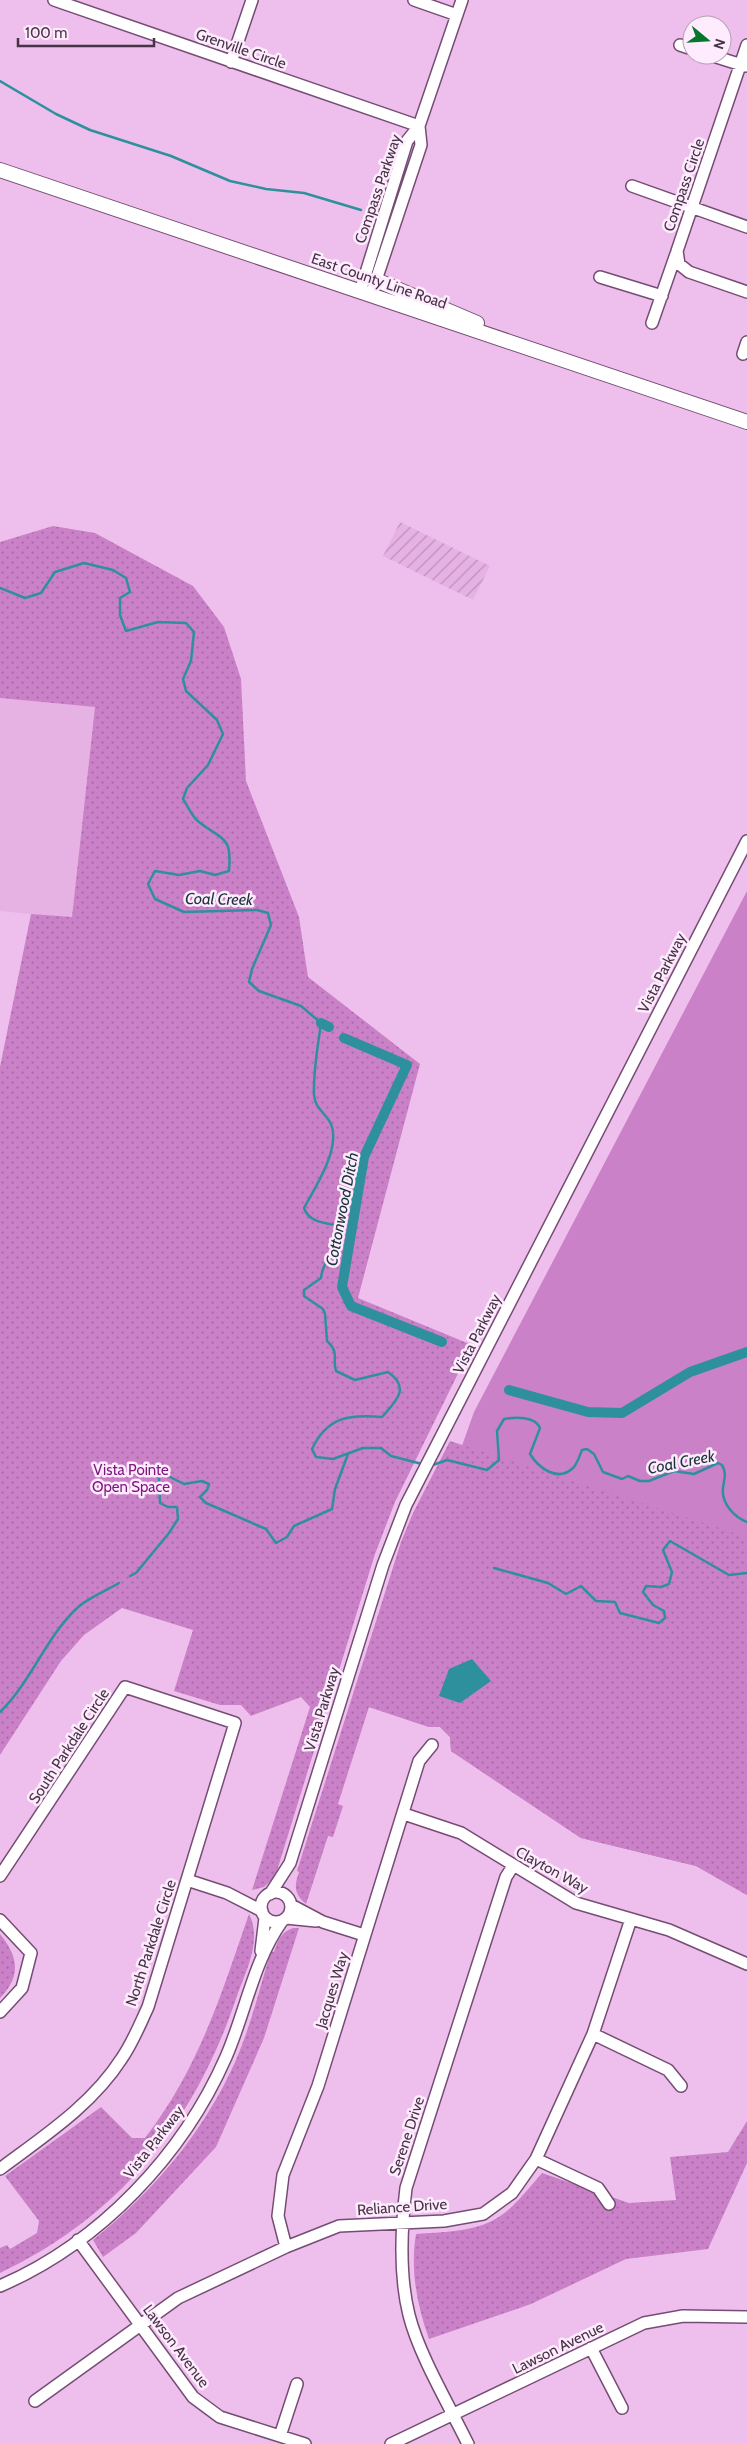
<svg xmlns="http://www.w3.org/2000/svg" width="747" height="2444" font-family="Cabin,sans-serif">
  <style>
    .built { fill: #e6b2e4 }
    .industrial { fill: url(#industrial-furrows) }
    .grass { fill: #ca81c8 }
    .park { fill: url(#park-dots) }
    .water { fill: #2f909d }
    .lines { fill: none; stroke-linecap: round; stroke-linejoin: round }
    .stream { stroke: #2f909d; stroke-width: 2.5 }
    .canal { stroke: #2f909d; stroke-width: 10 }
    .minor-casing { stroke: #754d74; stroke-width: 14 }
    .major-casing { stroke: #754d74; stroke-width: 16 }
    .minor { stroke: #fff; stroke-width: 11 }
    .major { stroke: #fff; stroke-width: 14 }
    .labels { text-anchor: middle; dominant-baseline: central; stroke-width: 5; stroke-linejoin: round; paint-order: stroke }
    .street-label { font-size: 15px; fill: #463345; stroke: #feebfd }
    .park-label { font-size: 15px; fill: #7e167f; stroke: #feebfd }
    .water-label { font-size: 16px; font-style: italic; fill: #173439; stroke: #feebfd }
  </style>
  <defs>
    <pattern id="industrial-furrows" width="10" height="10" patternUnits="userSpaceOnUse" patternTransform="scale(1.25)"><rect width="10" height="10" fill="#e6b2e4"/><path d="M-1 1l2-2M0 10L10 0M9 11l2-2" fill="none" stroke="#bc91bb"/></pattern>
    <pattern id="park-dots" width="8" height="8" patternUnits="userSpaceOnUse" patternTransform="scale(1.25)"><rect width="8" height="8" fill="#ca81c8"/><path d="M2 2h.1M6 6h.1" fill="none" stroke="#a66aa4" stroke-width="1.8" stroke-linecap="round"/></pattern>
  </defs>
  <rect width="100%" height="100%" fill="#eebfec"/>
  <!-- built -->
  <path class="built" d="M0,698L95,707L72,918L0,911Z"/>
  <!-- industrial -->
  <path class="industrial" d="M400,522L490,566L473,600L383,556Z"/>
  <!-- grass -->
  <path class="grass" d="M747,891V1895L696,1866L581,1838L451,1751L450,1737L440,1727H429L369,1707L474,1412Z"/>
  <!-- park -->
  <path class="park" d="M53,526L95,533L193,586L224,627L241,679L246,781L299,917L308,977L420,1064L358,1298L472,1345L395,1502L375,1554L275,1877L264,1887L252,1890L310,1707L301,1697L251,1716L241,1705H220L174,1691L193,1630L122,1608L84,1635L61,1661L0,1755V1067L31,914L72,917L95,707L0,698V542Z
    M450,1441L747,1537V1895L696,1866L581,1838L451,1751L450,1737L440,1727H429L369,1707L338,1804L343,1806L333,1837L328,1836L306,1904C294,1894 294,1886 299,1872L297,1871L401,1542L413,1513Z
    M249,1914C262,1939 247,1969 238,1993C196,2120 122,2215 0,2273V2248L7,2245L10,2249L37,2233L39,2221L5,2176L101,2107L132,2138H145C199,2068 221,1995 249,1914Z
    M293,1928H299L264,2038L216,2147L136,2233L103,2257L93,2240C154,2191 204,2132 236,2060C251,2025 260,1987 271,1951L274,1952C278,1940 281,1932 293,1928Z
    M0,1934C19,1957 21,1977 0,1998Z
    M747,2121V2163L708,2249L626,2259L531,2304L429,2339C417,2305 410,2270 416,2234C441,2232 469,2232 492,2221C512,2211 527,2190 542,2173L629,2203L676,2200L670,2157L728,2152Z"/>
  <!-- water -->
  <path class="water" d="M472,1659L491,1681L460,1703L439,1696L449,1669Z"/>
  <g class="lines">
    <!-- stream -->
    <path class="stream" d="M0,81L56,114L90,130L171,156L230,181L266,189L304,193L361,210
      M0,588L25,598L41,593L55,572L84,563L113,570L126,578L130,592L120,598V615L126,631L158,622L186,623L194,632L191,661L183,679L186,691L217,720L223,734L208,765L187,788L183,799C188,806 192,817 199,822C223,841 232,835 229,871L215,875L200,871L179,875L155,871L148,884L155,899L184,912L257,910L268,913L271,925L252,969L249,982L259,991L301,1006L321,1023C318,1046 313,1071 314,1095C315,1110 329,1115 332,1127C339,1151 315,1188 304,1208C309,1223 326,1223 340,1226C341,1252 323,1257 321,1278L304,1290V1296L323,1309L325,1314L327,1341C340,1353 332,1358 336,1371L355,1380L388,1372C411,1388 396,1401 382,1417C349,1414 327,1417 312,1449L316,1457L333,1459L363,1448H381L391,1456L422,1464
      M430,1466L447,1460L487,1470L499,1460L497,1431L504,1419C515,1417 535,1416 540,1428L530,1454C538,1467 557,1483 573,1468C577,1464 580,1455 582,1450L587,1449L594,1454L603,1472L622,1479L628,1476L640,1481H649L674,1471L694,1474L718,1463L722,1465C727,1473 724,1480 723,1488C721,1503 734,1517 747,1522
      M494,1568L548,1583L566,1594L581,1586L596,1601L615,1602L620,1613L659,1623L665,1618L664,1611L653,1605L643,1592L646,1586L661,1587L669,1584L672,1572L663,1550L670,1541L729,1575L747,1573
      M130,1576L136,1573L169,1533L178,1519L177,1507H168L160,1503L159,1476L164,1474L184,1484L202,1481L209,1484L207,1490L200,1497L206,1503L266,1529L276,1543L287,1537L294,1526L332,1509L335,1489L348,1454
      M0,1712C31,1682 45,1639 76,1609C87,1598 106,1591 119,1583"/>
    <!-- canal -->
    <path class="canal" d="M321,1023L329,1027
      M344,1038L407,1065L364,1157L342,1287L351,1306L442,1342
      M509,1390L588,1412L622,1413L690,1372L747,1352"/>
    <!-- minor casing -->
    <g class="minor-casing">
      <path id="minor" d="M54,0L419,126
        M414,0L457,15
        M680,45L692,49
        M747,45L677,251L679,264L689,272L747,292
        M710,55L745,66
        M231,62L252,0
        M632,186L747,227
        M600,277L662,296
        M360,292L407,141L419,126L462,0
        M371,295L421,145L419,126
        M652,323L676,254
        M743,354L747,342
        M404,1814L461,1833L576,1903L669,1930L747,1964
        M0,1876L125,1687L235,1723L148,2007C140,2024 133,2042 122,2058C92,2105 44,2136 0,2169
        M187,1880L227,1893L262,1911
        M261 1907a15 15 0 1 1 30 0a15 15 0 1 1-30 0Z
        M270,1894L290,1863L383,1565L406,1505L747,841
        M291,1905L323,1922L364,1935
        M286,1918L316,1921
        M0,1920L31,1953L22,1988L0,2012
        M261,1951L265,1918
        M593,2034L668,2070L681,2086
        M536,2159L598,2188L609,2204
        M78,2240L193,2397L220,2417L305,2444
        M286,2247L278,2216L283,2175L318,2086L419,1761L432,1745
        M0,2286C100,2243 183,2155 226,2057C246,2011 253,1962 282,1921
        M591,2348L622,2408
        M35,2401L178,2298L286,2247L339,2226L444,2221L483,2214L512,2193L536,2159L593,2034L631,1919
        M280,2436L297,2384
        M391,2444L644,2323L683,2316L747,2317
        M468,2444C449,2405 419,2355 409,2315C399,2275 401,2229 406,2188L506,1877L513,1866"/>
    </g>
    <!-- major casing -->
    <g class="major-casing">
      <path id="major" d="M0,170L747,422
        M376,280L477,323"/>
    </g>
    <!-- minor -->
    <use href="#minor" class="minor"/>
    <!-- major -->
    <use href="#major" class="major"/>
  </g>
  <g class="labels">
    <!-- street labels -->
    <g class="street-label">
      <text transform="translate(241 49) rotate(19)">Grenville Circle</text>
      <text transform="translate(684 185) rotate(-71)">Compass Circle</text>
      <text transform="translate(378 189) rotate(-71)">Compass Parkway</text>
      <text transform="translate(379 281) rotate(19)">East County Line Road</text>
      <text transform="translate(662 973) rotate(-63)">Vista Parkway</text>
      <text transform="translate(477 1334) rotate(-63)">Vista Parkway</text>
      <text transform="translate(322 1709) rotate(-73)">Vista Parkway</text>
      <text transform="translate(69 1746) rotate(-57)">South Parkdale Circle</text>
      <text transform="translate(552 1870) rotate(29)">Clayton Way</text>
      <text transform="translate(151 1943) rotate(-72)">North Parkdale Circle</text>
      <text transform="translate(332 1990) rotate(-73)">Jacques Way</text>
      <text transform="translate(407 2136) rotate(-72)">Serene Drive</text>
      <text transform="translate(154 2142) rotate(-52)">Vista Parkway</text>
      <text transform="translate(402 2207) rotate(-4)">Reliance Drive</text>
      <text transform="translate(176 2346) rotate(53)">Lawson Avenue</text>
      <text transform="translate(558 2348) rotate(-26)">Lawson Avenue</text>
    </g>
    <!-- park labels -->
    <g class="park-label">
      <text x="131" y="1470">Vista Pointe<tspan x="131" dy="17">Open Space</tspan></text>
    </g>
    <!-- water labels -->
    <g class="water-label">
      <text transform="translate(219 899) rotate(1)">Coal Creek</text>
      <text transform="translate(342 1209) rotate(-79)">Cottonwood Ditch</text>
      <text transform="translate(681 1462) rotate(-11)">Coal Creek</text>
    </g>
  </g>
  <!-- north arrow -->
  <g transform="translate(707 40) rotate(108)"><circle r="24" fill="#feebfd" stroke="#b4a1b3"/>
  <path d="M0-4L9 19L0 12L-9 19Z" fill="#03772c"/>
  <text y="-8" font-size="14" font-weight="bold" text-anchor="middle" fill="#463345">N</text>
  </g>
  <!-- scale -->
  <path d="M18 38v8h136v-8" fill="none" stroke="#463345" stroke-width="2.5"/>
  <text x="25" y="38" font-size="15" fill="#463345" stroke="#feebfd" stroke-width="4" paint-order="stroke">100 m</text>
</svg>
